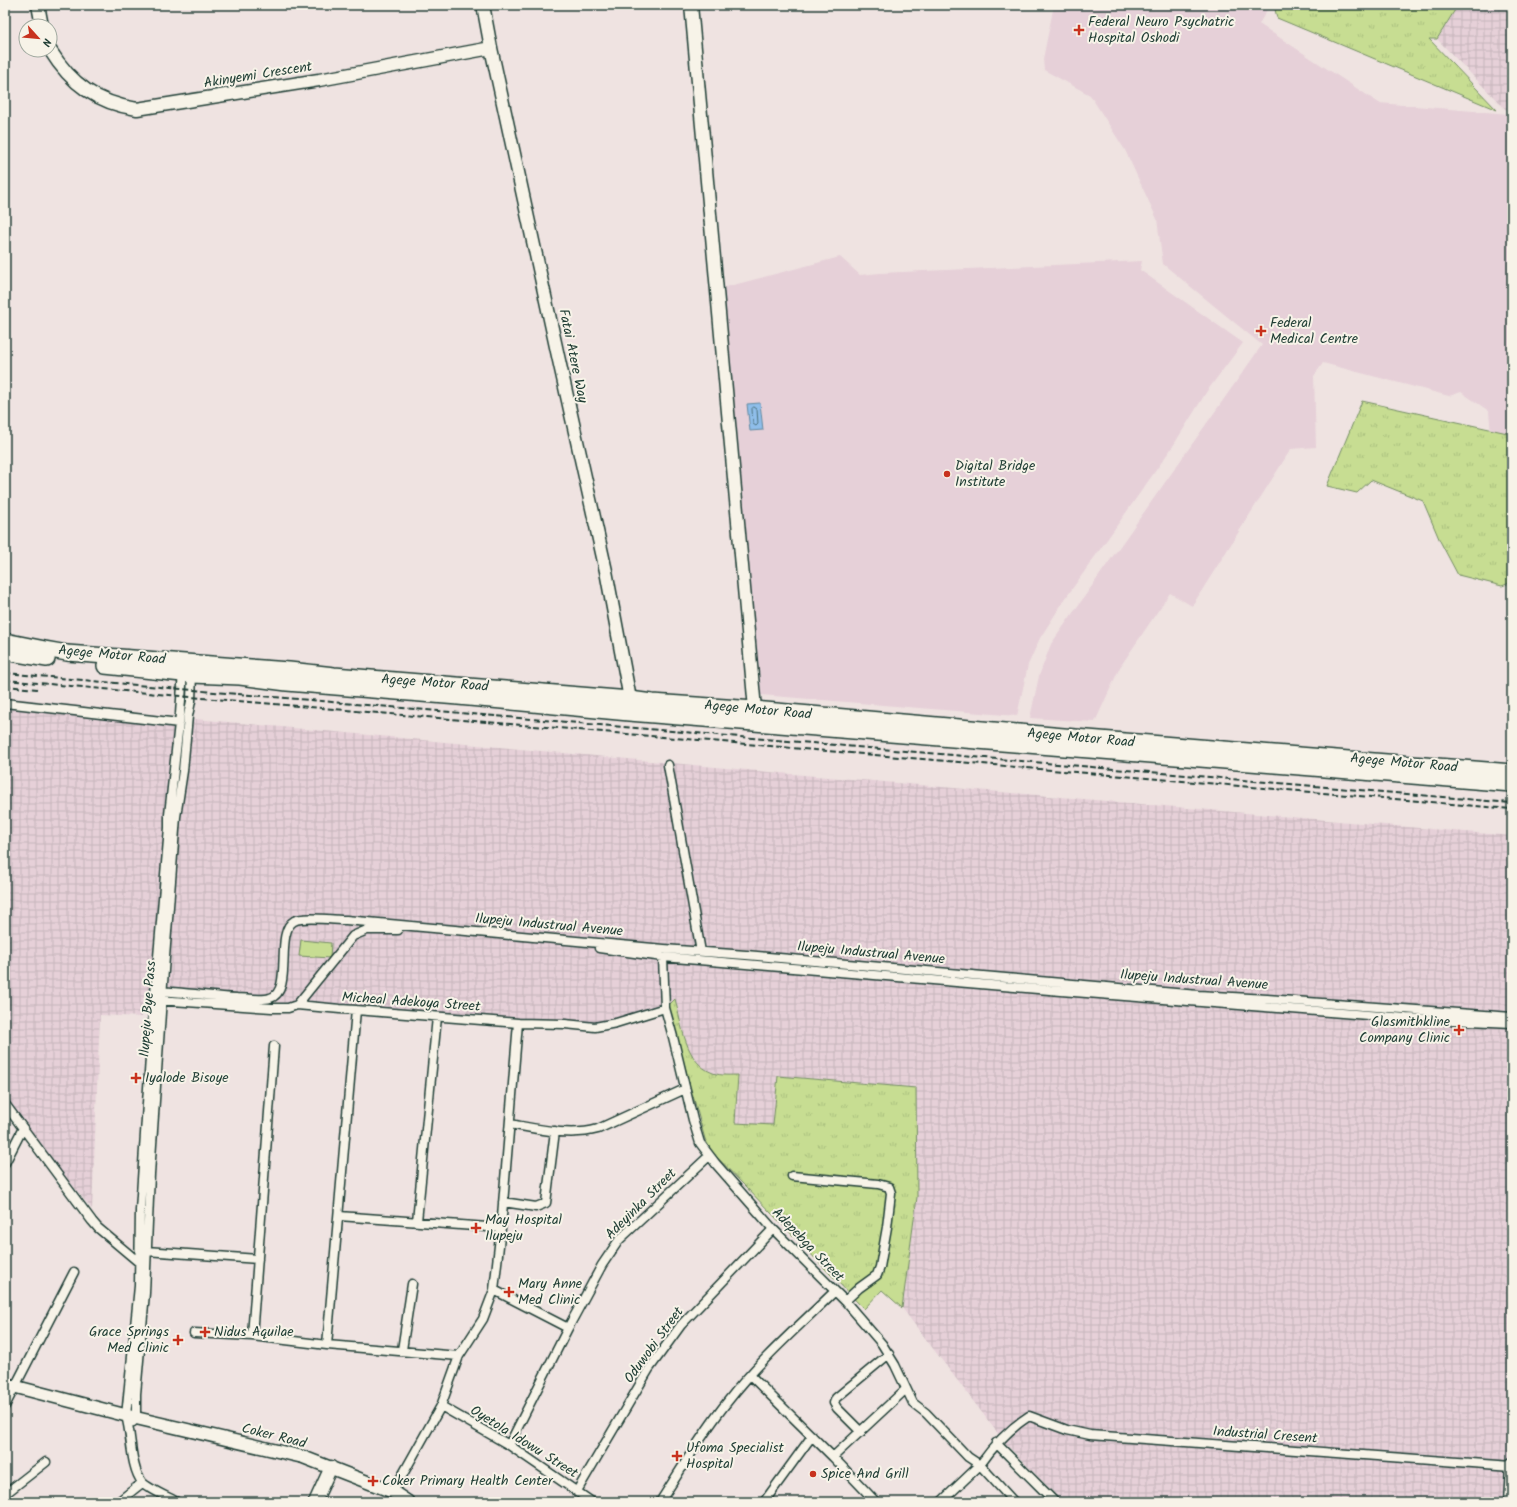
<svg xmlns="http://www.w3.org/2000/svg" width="1517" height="1507" font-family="Kalam,sans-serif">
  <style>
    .built { fill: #e6d0d8 }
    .industrial { fill: url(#industrial-grid) }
    .grass { fill: url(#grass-tufts); stroke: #738d63 }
    .park { fill: #c7dd92; stroke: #738d63 }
    .water { fill: #8fbeea; stroke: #628aa1 }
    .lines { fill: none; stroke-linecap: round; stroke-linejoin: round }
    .shore { stroke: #4c717d; stroke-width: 1 }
    .stream { stroke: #628aa1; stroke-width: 2 }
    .street-casing { stroke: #1f3d34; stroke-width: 11 }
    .secondary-casing { stroke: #1f3d34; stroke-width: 15 }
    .highway-casing { stroke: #1f3d34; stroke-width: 18 }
    .street { stroke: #f7f3e8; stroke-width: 8 }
    .secondary { stroke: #f7f3e8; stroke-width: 12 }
    .highway { stroke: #f7f3e8; stroke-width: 15 }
    .rail { stroke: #1f3d34; stroke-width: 2; stroke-dasharray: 6 3; stroke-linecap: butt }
    .poi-dot { fill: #c8321e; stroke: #f7f3e8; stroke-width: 1.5 }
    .labels { text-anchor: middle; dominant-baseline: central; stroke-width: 4; stroke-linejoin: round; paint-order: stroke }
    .poi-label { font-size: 14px; fill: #1f3d34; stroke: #f7f3e8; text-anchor: start }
    .street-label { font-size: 14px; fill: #1f3d34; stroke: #f7f3e8 }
  </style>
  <defs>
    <pattern id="industrial-grid" width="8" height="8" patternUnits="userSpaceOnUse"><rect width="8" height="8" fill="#e6d0d8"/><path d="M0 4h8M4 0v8" fill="none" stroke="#c5b4ba"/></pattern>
    <pattern id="grass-tufts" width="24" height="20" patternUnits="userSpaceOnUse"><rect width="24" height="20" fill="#c7dd92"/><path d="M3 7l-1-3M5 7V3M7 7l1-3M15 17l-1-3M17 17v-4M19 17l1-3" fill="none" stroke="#aabf7e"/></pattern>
  </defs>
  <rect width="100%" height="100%" fill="#efe3e1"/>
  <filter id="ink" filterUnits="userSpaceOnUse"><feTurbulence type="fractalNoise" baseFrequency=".025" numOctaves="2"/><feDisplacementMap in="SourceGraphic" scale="8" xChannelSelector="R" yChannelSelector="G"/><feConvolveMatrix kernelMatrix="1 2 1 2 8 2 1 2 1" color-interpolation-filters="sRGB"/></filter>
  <g filter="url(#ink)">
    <!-- built -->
    <path class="built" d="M1054,5H1264L1267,10L1259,24L1379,103L1509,114L1512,116V464L1491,434L1489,411L1461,392L1449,396L1323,363L1314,376L1316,447L1291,449L1192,606L1170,593L1120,667L1095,722L1030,718L1039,676L1051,644L1262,345L1163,264L1157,219L1125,150L1090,95L1044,70L1043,59Z
      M840,257L860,275L880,273L1142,261L1140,270L1243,343L1207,391L1173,446L1065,599L1040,638L1028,665L1017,716L761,695L743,502L722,288Z"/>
    <!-- industrial -->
    <path class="industrial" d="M1458,5H1512V116L1437,39Z
      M5,697L173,717L769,772L1512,836V1502H1063L1006,1444L902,1308L917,1197L916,1088L778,1076L774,1126L735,1123L738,1076L714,1074L700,1067L688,1049L675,999L668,1006L655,1007L591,1027L145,991L141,1017L100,1015L92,1209L5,1104Z"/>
    <!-- grass -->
    <path class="grass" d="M1274,5H1458L1437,39H1429L1497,110L1277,18Z
      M1362,401L1512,434V582L1502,586L1458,575L1440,541L1423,501L1371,480L1357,493L1327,486Z
      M675,999C682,1025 685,1063 713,1073C721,1076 731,1075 738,1075L735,1123L773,1125L778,1076L916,1088L917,1197L902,1308L882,1290L864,1309L712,1152L705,1139L668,1006Z"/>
    <!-- park -->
    <path class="park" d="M301,940L331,943L330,958L299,956Z"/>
    <!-- water -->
    <path class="water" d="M760,403L763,430L750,431L747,404Z"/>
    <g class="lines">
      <!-- shore -->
      <path class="shore" d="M754,407L757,409L758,424L756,426L753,424L752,409Z"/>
      <!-- stream -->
      <path class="stream" d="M5,7L7,5"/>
      <!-- street casing -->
      <g class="street-casing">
        <path id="street" d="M5,703L179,723
          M668,765L701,952
          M599,948L663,957L1061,991L1406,1018L1512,1023
          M663,957L665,1008L673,1037L693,1120L700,1143L716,1164L773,1229L845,1301L882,1344L895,1365L913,1403L926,1413L968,1457L980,1465C994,1445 1009,1429 1029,1416L1067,1430L1090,1435L1512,1466
          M155,991C182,992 209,996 237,998C246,998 262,1001 270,998C294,992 274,932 294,921C302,916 335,920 346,920L664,949L746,955L1198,995L1267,999L1512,1017
          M158,1000L272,1008H288L297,1005L340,1009L356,1010L518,1023L565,1024L595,1027L616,1023L665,1008
          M297,1005L353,936L367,930H398
          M5,1104L92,1221L98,1228L142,1265
          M510,1124C538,1129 570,1137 598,1129L685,1089
          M5,1163L23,1128
          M792,1176L878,1184L889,1187L891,1193L887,1227L880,1267L877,1275L859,1288L845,1301
          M503,1202L536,1207L546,1203L555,1131
          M339,1216L501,1228
          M417,1221L437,1017
          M146,1251L258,1259
          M494,1290L568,1328
          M194,1333L252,1336L327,1345L459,1356
          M252,1336L274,1046
          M327,1345L356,1010
          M402,1350L412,1284
          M750,1375L833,1457L876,1502
          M5,1406L74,1272
          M441,1406L509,1445L592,1502
          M133,1422L136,1418V1394L145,1293L150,1174L163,983L176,817L183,771L188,716L191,701L192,673
          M861,1432L837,1408L834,1403L836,1398L889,1354
          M996,1443L1055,1502
          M509,1445L568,1328L602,1265L619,1240L709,1156
          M833,1457L906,1389
          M577,1491L649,1369L681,1325L773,1229
          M393,1492L441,1406L459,1356L483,1319L494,1290L501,1228L518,1023
          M5,1494L46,1462
          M118,1502L142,1483
          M177,1502C170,1498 147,1488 142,1482C130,1467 132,1435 126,1416L139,1286L140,1210L152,1027L169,828V815L180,714L183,671
          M660,1502C682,1468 703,1432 728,1401C759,1361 798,1327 835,1291
          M764,1502L812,1436
          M941,1502L980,1465L1014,1502"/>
      </g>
      <!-- secondary casing -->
      <g class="secondary-casing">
        <path id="secondary" d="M38,5L42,26
          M483,5L491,48L558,356L606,571L630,699L629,708
          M691,5L755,709
          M50,50C71,84 97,103 137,109L319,80L491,48
          M5,1384L136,1418L303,1457L393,1492L408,1502
          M315,1502L331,1467
          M1510,1502L1512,1465"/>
      </g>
      <!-- highway casing -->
      <g class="highway-casing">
        <path id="highway" d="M5,641L45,649L67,653L289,670L334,675L630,699L652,702L755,709L1075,737L1512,772
          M5,652L47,659
          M105,666L192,675L240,677L287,683L458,697L629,713L1512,784"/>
      </g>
      <!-- street -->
      <use href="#street" class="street"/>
      <!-- secondary -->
      <use href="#secondary" class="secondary"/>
      <!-- highway -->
      <use href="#highway" class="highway"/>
      <!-- rail -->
      <path class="rail" d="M5,673L192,690L1512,803
        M5,680L191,697L1512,809
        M5,686L37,689"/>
    </g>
  </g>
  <!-- markers -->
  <g class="poi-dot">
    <path d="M1077 24h4v4h4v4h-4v4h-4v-4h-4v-4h4z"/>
    <path d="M1259 325h4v4h4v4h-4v4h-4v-4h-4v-4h4z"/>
    <circle cx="947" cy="474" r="4"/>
    <path d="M1457 1024h4v4h4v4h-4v4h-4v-4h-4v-4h4z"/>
    <path d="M134 1072h4v4h4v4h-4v4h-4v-4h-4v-4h4z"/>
    <path d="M474 1222h4v4h4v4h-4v4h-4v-4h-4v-4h4z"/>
    <path d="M507 1286h4v4h4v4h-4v4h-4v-4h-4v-4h4z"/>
    <path d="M203 1326h4v4h4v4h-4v4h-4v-4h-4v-4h4z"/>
    <path d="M176 1334h4v4h4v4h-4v4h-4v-4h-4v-4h4z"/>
    <path d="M675 1450h4v4h4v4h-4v4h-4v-4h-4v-4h4z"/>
    <circle cx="813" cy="1474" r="4"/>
    <path d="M371 1475h4v4h4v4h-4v4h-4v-4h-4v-4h4z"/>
  </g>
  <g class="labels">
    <!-- poi labels -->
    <g class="poi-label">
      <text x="1088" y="22">Federal Neuro Psychatric<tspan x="1088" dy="16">Hospital Oshodi</tspan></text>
      <text x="1270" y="323">Federal<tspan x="1270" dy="16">Medical Centre</tspan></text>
      <text x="955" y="466">Digital Bridge<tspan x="955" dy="16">Institute</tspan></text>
      <text x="1450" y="1022" text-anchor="end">Glasmithkline<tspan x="1450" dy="16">Company Clinic</tspan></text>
      <text x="145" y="1078">Iyalode Bisoye</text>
      <text x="485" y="1220">May Hospital<tspan x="485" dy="16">Ilupeju</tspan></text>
      <text x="518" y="1284">Mary Anne<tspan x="518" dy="16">Med Clinic</tspan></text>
      <text x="169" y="1332" text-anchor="end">Grace Springs<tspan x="169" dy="16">Med Clinic</tspan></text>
      <text x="214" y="1332">Nidus Aquilae</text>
      <text x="686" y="1448">Ufoma Specialist<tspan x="686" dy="16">Hospital</tspan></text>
      <text x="821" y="1474">Spice And Grill</text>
      <text x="382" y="1481">Coker Primary Health Center</text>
    </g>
    <!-- street labels -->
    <g class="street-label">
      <text transform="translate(258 75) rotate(-9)">Akinyemi Crescent</text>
      <text transform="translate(573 356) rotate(78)">Fatai Atere Way</text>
      <text transform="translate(112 655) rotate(5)">Agege Motor Road</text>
      <text transform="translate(435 683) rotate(4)">Agege Motor Road</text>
      <text transform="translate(758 710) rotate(5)">Agege Motor Road</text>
      <text transform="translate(1081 738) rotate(5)">Agege Motor Road</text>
      <text transform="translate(1404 763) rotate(5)">Agege Motor Road</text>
      <text transform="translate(549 925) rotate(5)">Ilupeju Industrual Avenue</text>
      <text transform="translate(871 953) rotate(5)">Ilupeju Industrual Avenue</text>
      <text transform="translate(1194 980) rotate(4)">Ilupeju Industrual Avenue</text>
      <text transform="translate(411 1002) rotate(4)">Micheal Adekoya Street</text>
      <text transform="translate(148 1009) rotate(-86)">Ilupeju Bye Pass</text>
      <text transform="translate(641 1204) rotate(-45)">Adeyinka Street</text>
      <text transform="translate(808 1245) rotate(46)">Adepebga Street</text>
      <text transform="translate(654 1345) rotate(-54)">Oduwobi Street</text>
      <text transform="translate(1265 1435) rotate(4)">Industrial Cresent</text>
      <text transform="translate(274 1436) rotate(14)">Coker Road</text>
      <text transform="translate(524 1442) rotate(32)">Oyetola Idowu Street</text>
    </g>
  </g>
  <!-- margin -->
  <rect width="1517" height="1507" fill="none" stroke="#f7f3e8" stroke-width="20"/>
  <rect x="10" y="10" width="1497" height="1487" fill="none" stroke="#1f3d34" stroke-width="1.5" filter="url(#ink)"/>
  <!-- north arrow -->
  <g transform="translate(38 38) rotate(117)"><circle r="19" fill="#f7f3e8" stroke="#a1aaa0"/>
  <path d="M0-3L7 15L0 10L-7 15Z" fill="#c8321e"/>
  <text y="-6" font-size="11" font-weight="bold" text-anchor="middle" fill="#1f3d34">N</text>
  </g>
</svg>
